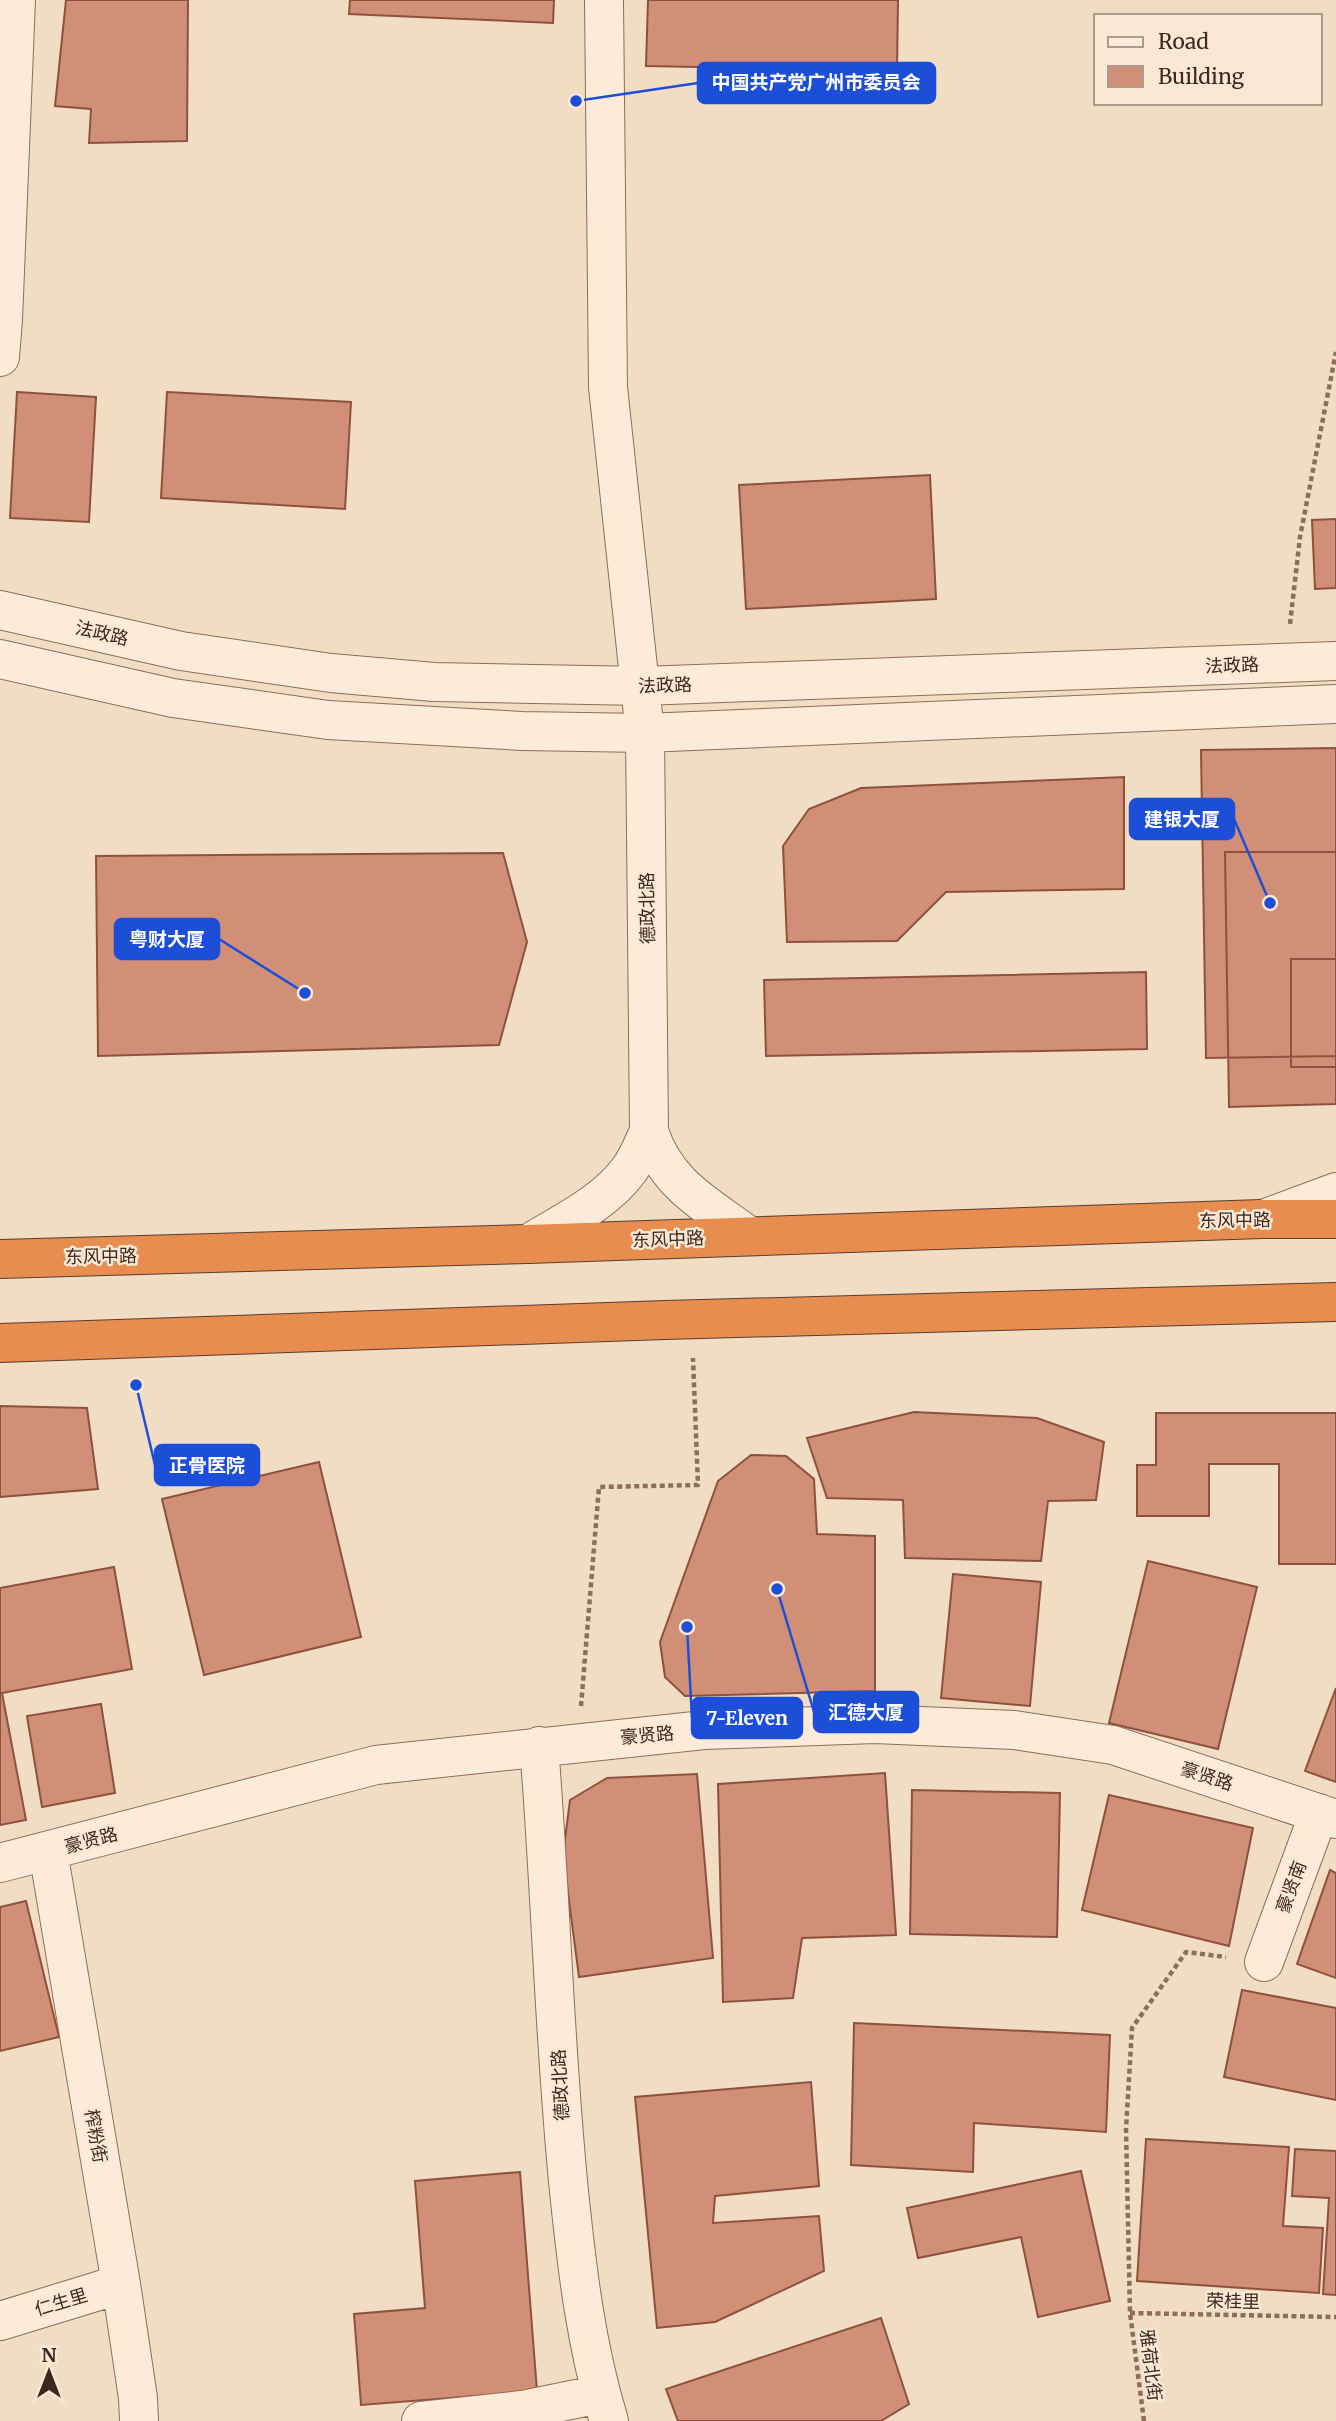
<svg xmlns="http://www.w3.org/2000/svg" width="1336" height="2421" font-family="Merriweather,'Noto Sans SC',serif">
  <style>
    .building { fill: #d28f77; stroke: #8e513d; stroke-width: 2 }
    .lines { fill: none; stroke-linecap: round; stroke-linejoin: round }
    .minor-casing { stroke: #8e6d59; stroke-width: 40 }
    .highway-casing { stroke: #5b3c2d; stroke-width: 40 }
    .path { stroke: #8e6d59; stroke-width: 4.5; stroke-dasharray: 5 3.5; stroke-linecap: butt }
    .minor { stroke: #fbebd8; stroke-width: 38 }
    .highway { stroke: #e68d4f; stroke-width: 38 }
    .labels { text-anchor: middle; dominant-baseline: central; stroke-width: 5; stroke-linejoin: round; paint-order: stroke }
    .street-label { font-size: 18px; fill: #3c281e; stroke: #f8e8d4 }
    .leader { fill: none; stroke: #1d4ed8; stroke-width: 2.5 }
    .callout-dot { fill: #1d4ed8; stroke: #f8e8d4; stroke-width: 2.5 }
    .callout { fill: #1d4ed8; stroke: #1d4ed8; stroke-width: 2.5 }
    .callout-label { font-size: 19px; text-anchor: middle; font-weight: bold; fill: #fff }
  </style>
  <rect width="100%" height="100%" fill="#f1ddc4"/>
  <!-- building -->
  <path class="building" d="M66,0H188L187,141L89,143L91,109L55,106Z
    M350,0H554L553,23L349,14Z
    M648,0H898L897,71L646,66Z
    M17,392L96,397L89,522L10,518Z
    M167,392L351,402L345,509L161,498Z
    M930,475L936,599L746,609L739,485Z
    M1336,519V588L1315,589L1312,520Z
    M1336,748V1056L1206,1058L1201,750Z
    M1124,777V889L946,892L897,941L787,942L783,846L809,809L861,788Z
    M1225,852H1336V1104L1229,1107Z
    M503,853L527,942L499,1045L98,1056L96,856Z
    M1291,959H1336V1067H1291Z
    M1146,972L1147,1049L766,1056L764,980Z
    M0,1406L87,1408L98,1489L0,1497Z
    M914,1412L1037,1418L1104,1442L1096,1500L1048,1501L1041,1561L905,1558L903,1500L827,1498L807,1438Z
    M1156,1413H1336V1564H1279V1464H1209V1516H1137V1465H1156Z
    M751,1455L786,1456L814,1479L817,1534L875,1536V1691L685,1696L665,1677L660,1642L718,1481Z
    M319,1462L361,1637L204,1675L162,1499Z
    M1148,1561L1257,1587L1218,1749L1109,1723Z
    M114,1567L132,1669L2,1693L26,1820L0,1825V1588Z
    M953,1574L1041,1582L1030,1706L941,1698Z
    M1336,1688V1782L1305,1771Z
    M101,1704L115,1793L42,1807L27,1716Z
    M885,1773L896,1935L802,1938L793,1998L723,2002L718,1784Z
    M697,1774L713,1958L579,1977L563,1855L570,1800L607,1778Z
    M912,1790L1060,1793L1057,1937L910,1934Z
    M1109,1795L1253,1828L1229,1946L1082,1910Z
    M1330,1870L1336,1873V1978L1297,1964Z
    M26,1901L59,2037L0,2051V1907Z
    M1242,1990L1336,2008V2100L1224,2077Z
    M854,2023L1110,2035L1106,2132L974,2123L973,2172L851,2165Z
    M811,2082L819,2186L715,2196L713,2223L819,2216L824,2271L715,2322L657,2328L635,2097Z
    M1146,2139L1289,2147L1283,2226L1323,2228L1319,2293L1137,2281Z
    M1295,2149L1336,2151V2295L1323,2294L1329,2198L1292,2196Z
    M1081,2171L1110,2301L1038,2317L1021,2237L918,2258L907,2208Z
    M520,2172L537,2391L361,2405L354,2314L425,2308L415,2181Z
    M881,2318L909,2404L881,2421H678L666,2389Z"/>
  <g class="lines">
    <!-- minor casing -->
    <g class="minor-casing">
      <path id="minor" d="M604,0L608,387L645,733L649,1131C666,1185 706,1204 749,1236
        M0,357L3,320L16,0
        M0,610L181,651L331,673L434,682L642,686L1336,661
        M0,659L173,698L328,720L522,731L645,733L1336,704
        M1266,1218L1336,1192
        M528,1244C562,1223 605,1203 629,1170C638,1158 643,1144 649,1131
        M539,1746C551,1894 554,2043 569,2191C577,2269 586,2346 609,2421
        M48,1851L121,2284L138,2398L139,2421
        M0,1863L376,1765L704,1730L875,1724L1014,1730L1113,1745L1336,1819
        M1264,1962L1319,1813
        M0,2321L121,2284
        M421,2421L522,2410L600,2394"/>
    </g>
    <!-- highway casing -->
    <g class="highway-casing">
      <path id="highway" d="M0,1259L528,1244L1262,1219H1336
        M0,1343L665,1320L1336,1302"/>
    </g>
    <!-- path -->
    <path class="path" d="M1290,624L1300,537L1336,352
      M581,1706L599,1487L698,1485L693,1358
      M1130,2313L1336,2317
      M1144,2421L1130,2313L1126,2129L1132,2028L1186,1952L1226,1957"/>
    <!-- minor -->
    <use href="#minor" class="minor"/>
    <!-- highway -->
    <use href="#highway" class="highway"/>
  </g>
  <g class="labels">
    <!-- street labels -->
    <g class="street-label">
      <text transform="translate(102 633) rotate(13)">法政路</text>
      <text transform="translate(1232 665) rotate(-2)">法政路</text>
      <text transform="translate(665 685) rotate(-2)">法政路</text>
      <text transform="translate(647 908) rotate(-91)">德政北路</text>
      <text transform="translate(1235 1220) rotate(-1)">东风中路</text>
      <text transform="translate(668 1239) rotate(-2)">东风中路</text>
      <text transform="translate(101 1256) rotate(-1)">东风中路</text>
      <text transform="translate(647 1735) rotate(-5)">豪贤路</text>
      <text transform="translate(1207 1776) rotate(18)">豪贤路</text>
      <text transform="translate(91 1840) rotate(-15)">豪贤路</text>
      <text transform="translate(1291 1887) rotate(-70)">豪贤南</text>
      <text transform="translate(560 2085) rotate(-93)">德政北路</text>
      <text transform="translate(96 2136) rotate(80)">榨粉街</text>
      <text transform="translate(1233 2301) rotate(1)">荣桂里</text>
      <text transform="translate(61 2302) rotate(-17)">仁生里</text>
      <text transform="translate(1151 2365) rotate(83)">雅荷北街</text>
    </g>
  </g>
  <!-- callouts -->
  <path class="leader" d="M576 101L698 83M1270 903L1234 819M305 993L219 939M136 1385L155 1465M777 1589L814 1712M687 1627L692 1718"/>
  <g class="callout-dot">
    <circle cx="576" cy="101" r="7"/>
    <circle cx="1270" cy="903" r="7"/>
    <circle cx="305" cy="993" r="7"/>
    <circle cx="136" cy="1385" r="7"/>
    <circle cx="777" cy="1589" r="7"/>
    <circle cx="687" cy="1627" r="7"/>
  </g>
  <g class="callout">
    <rect x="698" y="63" width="237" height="40" rx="7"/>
    <rect x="1130" y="799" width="104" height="40" rx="7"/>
    <rect x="115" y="919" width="104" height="40" rx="7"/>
    <rect x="155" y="1445" width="104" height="40" rx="7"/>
    <rect x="814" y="1692" width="104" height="40" rx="7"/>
    <rect x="692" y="1698" width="110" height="40" rx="7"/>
  </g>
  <g class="callout-label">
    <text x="816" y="89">中国共产党广州市委员会</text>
    <text x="1182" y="826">建银大厦</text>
    <text x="167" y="946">粤财大厦</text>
    <text x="207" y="1472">正骨医院</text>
    <text x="866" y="1719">汇德大厦</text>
    <text x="747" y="1725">7-Eleven</text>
  </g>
  <!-- legend -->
  <rect x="1094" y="14" width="228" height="91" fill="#f8e8d4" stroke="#ad9b8b" stroke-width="2"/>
  <rect x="1108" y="37" width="35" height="10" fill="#fbebd8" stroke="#ad9b8b" stroke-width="2"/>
  <text x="1158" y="49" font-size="21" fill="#3c281e">Road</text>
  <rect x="1108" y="66" width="35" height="21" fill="#d28f77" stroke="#ad9b8b" stroke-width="2"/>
  <text x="1158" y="84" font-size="21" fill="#3c281e">Building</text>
  <!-- north arrow -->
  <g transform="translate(49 2372)" stroke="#f8e8d4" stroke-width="5" paint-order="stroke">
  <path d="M0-5L12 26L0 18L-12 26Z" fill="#3c281e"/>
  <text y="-10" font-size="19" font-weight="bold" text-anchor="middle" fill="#3c281e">N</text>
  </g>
</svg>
